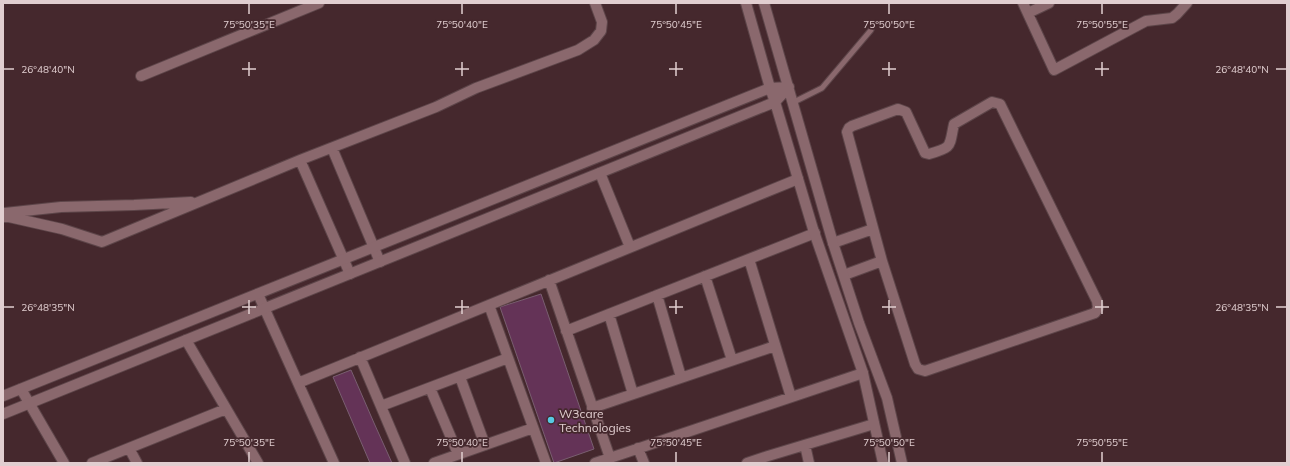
<svg xmlns="http://www.w3.org/2000/svg" width="1290" height="466" font-family="Mulish,sans-serif">
  <style>
    .building { fill: #643357; stroke: #795e70 }
    .lines { fill: none; stroke-linecap: round; stroke-linejoin: round }
    .service-casing { stroke: #5d4549; stroke-width: 7 }
    .minor-casing { stroke: #5d4549; stroke-width: 12 }
    .tertiary-casing { stroke: #5d4549; stroke-width: 12 }
    .service { stroke: #8a686d; stroke-width: 5 }
    .minor { stroke: #8a686d; stroke-width: 10 }
    .tertiary { stroke: #8a686d; stroke-width: 10 }
    .ticks { fill: none; stroke: #e1ced0; stroke-width: 1.5 }
    .poi-dot { fill: #57c9e3; stroke: #45282d; stroke-width: 1.5 }
    .labels { text-anchor: middle; dominant-baseline: central; stroke-width: 3.5; stroke-linejoin: round; paint-order: stroke }
    .poi-label { font-size: 12px; fill: #e1ced0; stroke: #45282d; text-anchor: start }
    .ticks-label { font-size: 10px; text-anchor: middle; fill: #e1ced0; stroke: #45282d; stroke-width: 3.5; stroke-linejoin: round; paint-order: stroke }
  </style>
  <rect width="100%" height="100%" fill="#45282d"/>
  <!-- building -->
  <path class="building" d="M541,294L594,449L554,463L500,307Z
    M351,370L374,423L392,463H370L355,428L333,377Z"/>
  <g class="lines">
    <!-- service casing -->
    <g class="service-casing">
      <path id="service" d="M794,102L822,88L871,30"/>
    </g>
    <!-- minor casing -->
    <g class="minor-casing">
      <path id="minor" d="M1023,3L1054,70L1146,21L1172,18L1177,14L1187,3
        M1028,13L1049,3
        M141,76L319,3
        M332,148L380,262
        M300,160L350,274
        M600,173L630,247
        M5,213L61,207L134,205L191,202
        M3,217H9L62,229L102,242L300,160L436,107L476,88L578,50L594,40L601,31L602,22L595,3
        M833,243L873,229
        M749,259L791,397
        M844,275L882,261L915,364L918,369L925,371L1095,313L1098,308L1097,301L1000,104L992,102L954,124C949,147 953,147 929,154L925,153L906,112L898,109L852,126L849,128L847,132L882,261
        M705,276L732,360
        M549,280L610,458
        M258,294L334,463
        M657,295L681,377
        M489,305L546,463
        M609,314L633,394
        M566,331L815,233
        M186,340L258,463
        M360,357L405,463
        M460,377L485,445
        M298,383L798,179
        M430,388L458,454
        M21,389L64,463
        M381,406L508,358
        M592,408L775,346
        M805,445L809,463
        M129,448L137,463
        M638,448L644,463
        M92,463L226,409
        M434,463L533,428
        M595,463L863,373
        M747,463L768,456L874,424"/>
    </g>
    <!-- tertiary casing -->
    <g class="tertiary-casing">
      <path id="tertiary" d="M746,3L770,88L775,102L813,229L863,373L883,463
        M764,3L833,243L859,323L887,398L902,463
        M3,396L770,88L789,87
        M3,414L775,102L789,87"/>
    </g>
    <!-- service -->
    <use href="#service" class="service"/>
    <!-- minor -->
    <use href="#minor" class="minor"/>
    <!-- tertiary -->
    <use href="#tertiary" class="tertiary"/>
  </g>
  <!-- ticks -->
  <path class="ticks" d="M249,4V14M462,4V14M676,4V14M889,4V14M1102,4V14M249,62V76M462,62V76M676,62V76M889,62V76M1102,62V76M4,69H14M242,69H256M455,69H469M669,69H683M882,69H896M1095,69H1109M1276,69H1286M249,300V314M462,300V314M676,300V314M889,300V314M1102,300V314M4,307H14M242,307H256M455,307H469M669,307H683M882,307H896M1095,307H1109M1276,307H1286M249,452V462M462,452V462M676,452V462M889,452V462M1102,452V462"/>
  <!-- markers -->
  <circle class="poi-dot" cx="551" cy="420" r="4"/>
  <g class="labels">
    <!-- poi labels -->
    <g class="poi-label">
      <text x="559" y="413">W3care<tspan x="559" dy="14">Technologies</tspan></text>
    </g>
  </g>
  <g class="ticks-label">
    <text x="249" y="28">75°50'35"E</text>
    <text x="462" y="28">75°50'40"E</text>
    <text x="676" y="28">75°50'45"E</text>
    <text x="889" y="28">75°50'50"E</text>
    <text x="1102" y="28">75°50'55"E</text>
    <text x="48" y="73">26°48'40"N</text>
    <text x="1242" y="73">26°48'40"N</text>
    <text x="48" y="311">26°48'35"N</text>
    <text x="1242" y="311">26°48'35"N</text>
    <text x="249" y="446">75°50'35"E</text>
    <text x="462" y="446">75°50'40"E</text>
    <text x="676" y="446">75°50'45"E</text>
    <text x="889" y="446">75°50'50"E</text>
    <text x="1102" y="446">75°50'55"E</text>
  </g>
  <!-- border -->
  <rect width="1290" height="466" fill="none" stroke="#e1ced0" stroke-width="8"/>
</svg>
